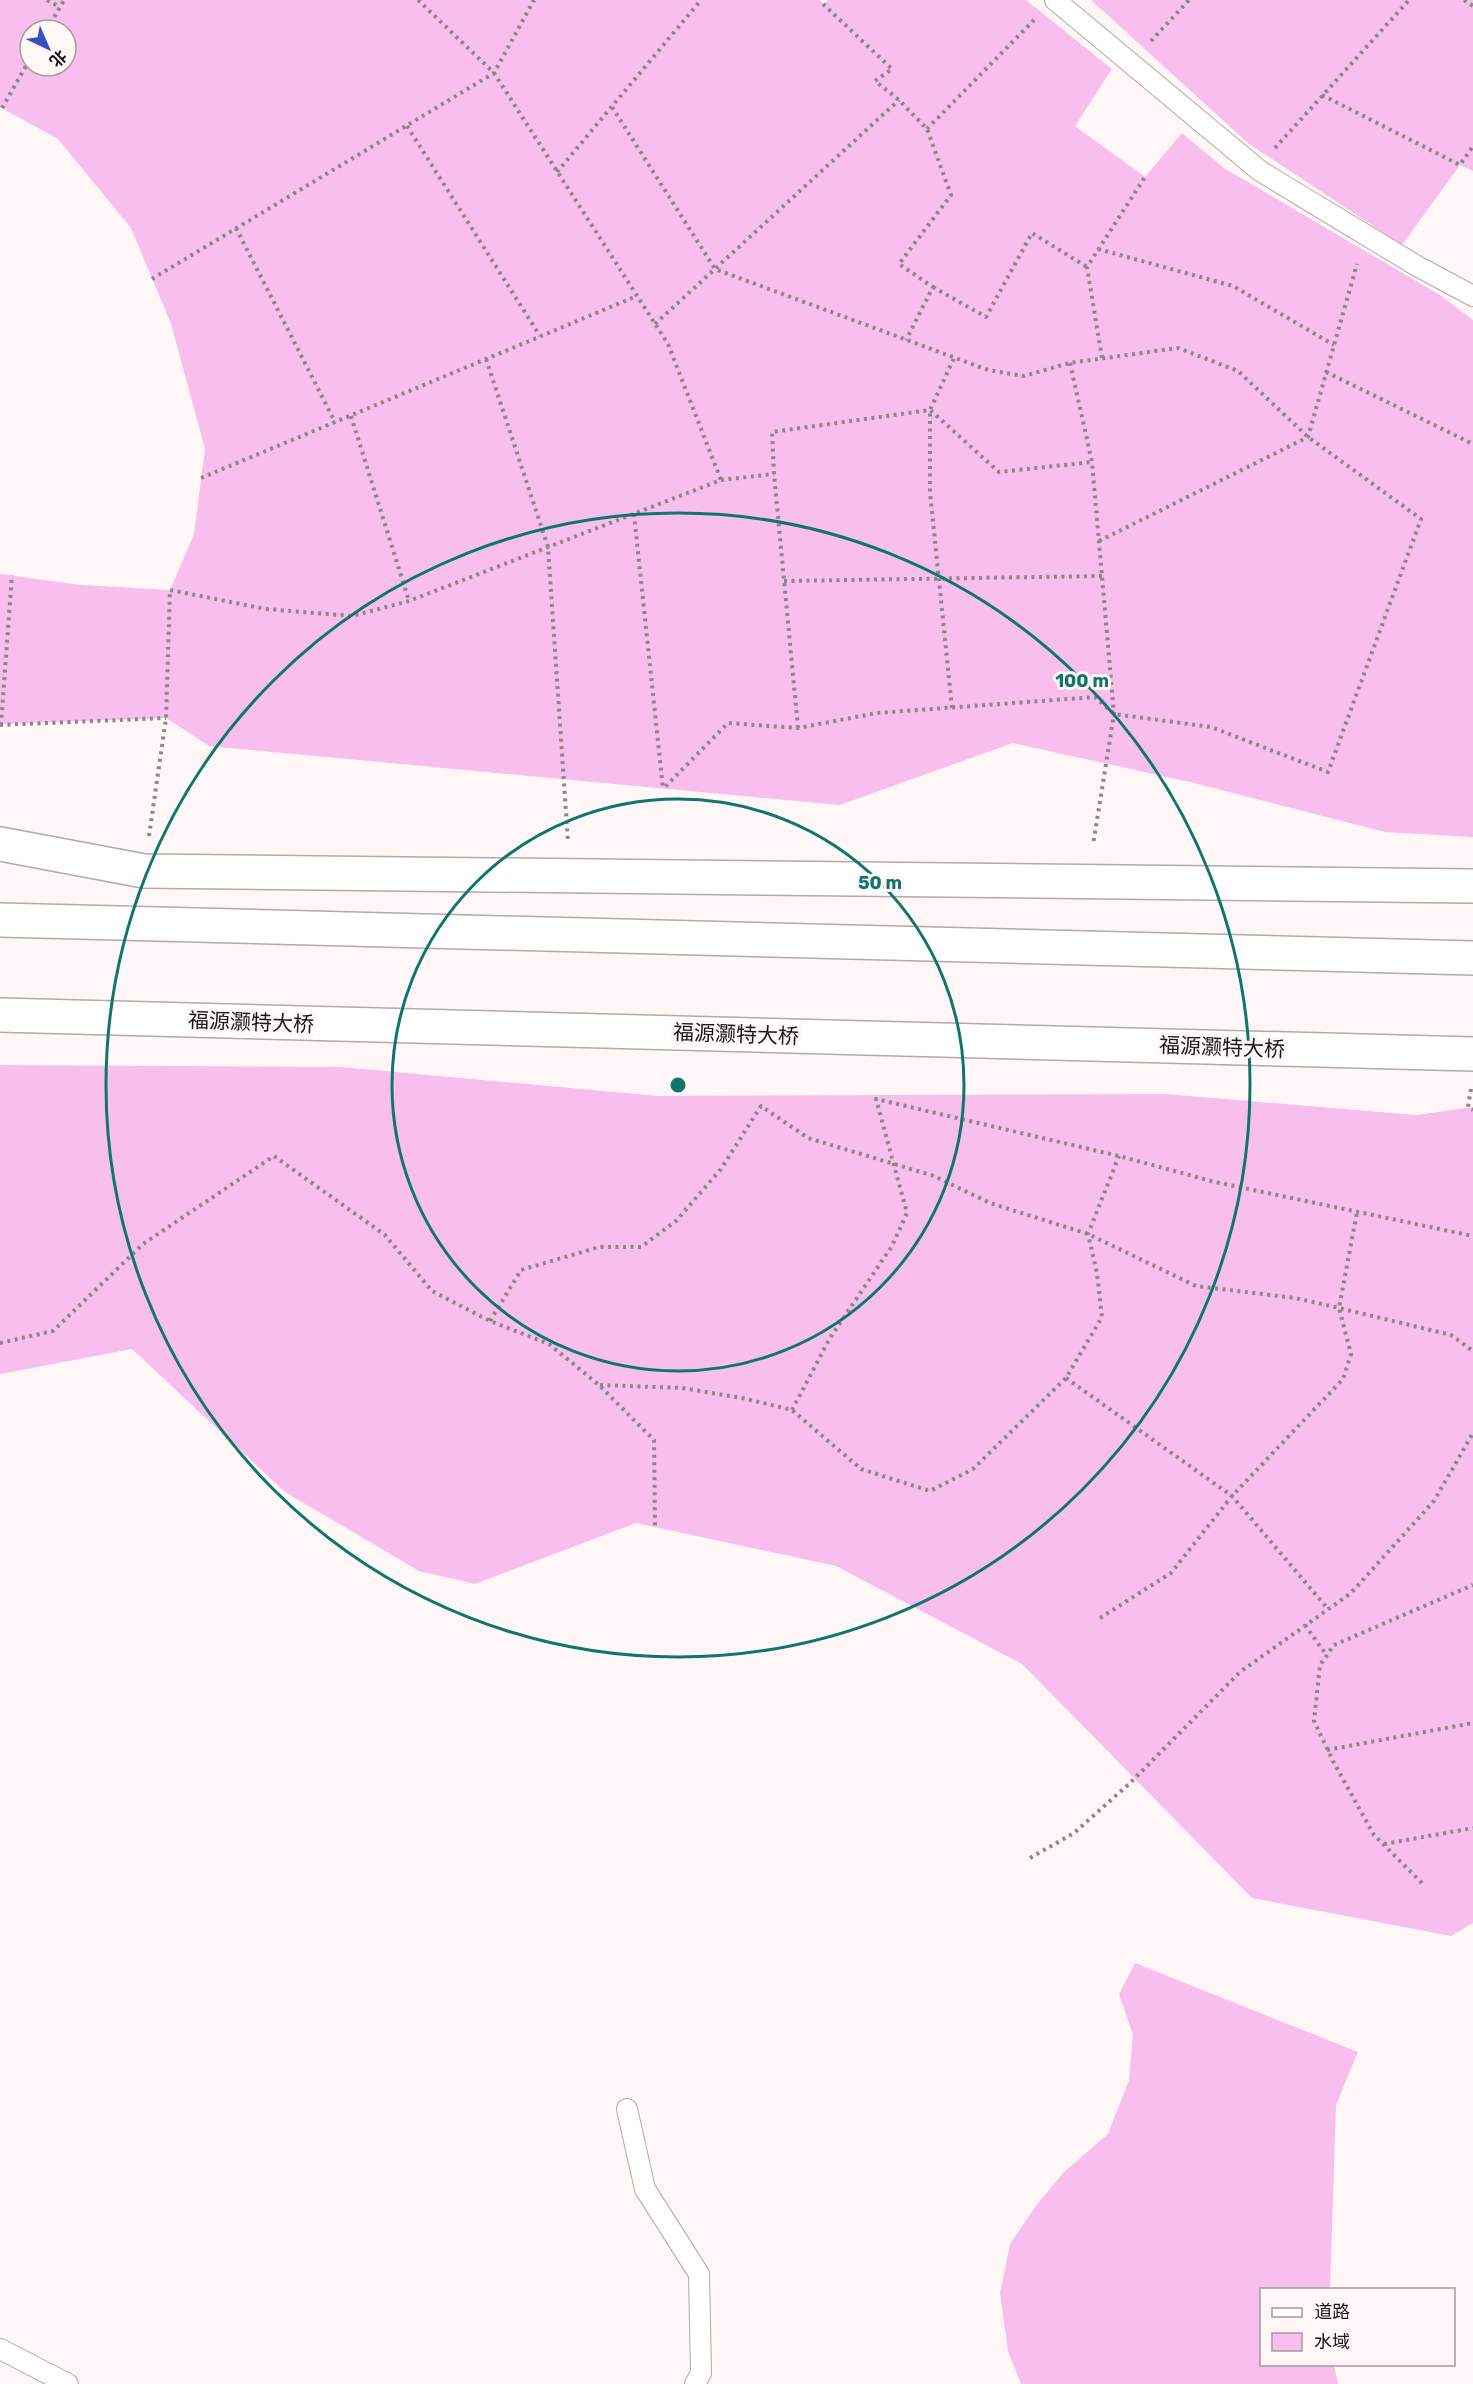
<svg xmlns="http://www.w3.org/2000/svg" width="1473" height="2384" font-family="Rubik,'Noto Sans SC',sans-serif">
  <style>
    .water { fill: #f7beee; fill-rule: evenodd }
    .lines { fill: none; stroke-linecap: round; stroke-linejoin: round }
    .lane-casing { stroke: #b5a8a8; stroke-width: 22 }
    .street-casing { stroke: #b5a8a8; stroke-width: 36 }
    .highway-casing { stroke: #b5a8a8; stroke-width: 36 }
    .path { stroke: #8e8787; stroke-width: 4; stroke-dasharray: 3 4.5; stroke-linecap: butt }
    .lane { stroke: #fff; stroke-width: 20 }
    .street { stroke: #fff; stroke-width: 33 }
    .highway { stroke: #fff; stroke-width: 33 }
    .ring { fill: none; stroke: #0f766e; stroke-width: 3 }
    .labels { text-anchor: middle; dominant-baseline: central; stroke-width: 6; stroke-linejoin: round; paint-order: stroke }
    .street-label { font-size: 21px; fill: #1b1616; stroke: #fff6f6 }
    .centre { fill: #0f766e; stroke: #fff6f6; stroke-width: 3 }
    .ring-label { font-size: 18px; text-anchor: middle; font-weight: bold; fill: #0f766e; stroke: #fff6f6; stroke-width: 6; stroke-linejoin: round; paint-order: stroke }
  </style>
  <rect width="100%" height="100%" fill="#fff6f6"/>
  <!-- water -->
  <path class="water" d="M0,0H820L823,4L828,0H1026L1112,69L1075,126L1145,177L1182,133L1224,168L1440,295L1473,320V837L1385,832L1194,783L1013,743L840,805L209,746L166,718L0,724V574L81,585L170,590L194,534L205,449L171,324L131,228L58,139L0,107ZM30,30H66V66H30Z
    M1091,0H1473V171L1460,165L1402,245L1249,144Z
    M0,1065L341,1067L658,1096L1165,1094L1416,1115L1473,1107V1923L1451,1936L1252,1898L1022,1664L836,1566L636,1523L475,1584L419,1571L285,1492L132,1349L0,1374Z
    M1135,1963L1358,2052L1336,2105L1330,2289L1262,2290V2364L1334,2365L1338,2384H1021L1008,2351L1000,2293L1010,2244L1035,2207L1063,2173L1108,2134L1129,2080L1133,2035L1119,1994Z"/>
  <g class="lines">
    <!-- lane casing -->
    <g class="lane-casing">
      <path id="lane" d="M1055,0L1260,171L1417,266L1473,296
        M627,2109L645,2189L699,2274L701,2373L695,2384
        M0,2349L68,2384"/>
    </g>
    <!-- street casing -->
    <g class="street-casing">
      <path id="street" d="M0,844L144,871L1473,886"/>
    </g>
    <!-- highway casing -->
    <g class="highway-casing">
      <path id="highway" d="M0,920L1473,958
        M0,1015L1473,1054"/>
    </g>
    <!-- path -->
    <path class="path" d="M47,0L60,7
      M418,0L494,73L668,344L721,480
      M1464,0L1473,6
      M823,4L892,69L875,81L899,100L927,129L951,195L899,264L933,287L906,340
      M47,30L64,0
      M1151,41L1189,0
      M1322,95L1460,165L1473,146
      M612,107L715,269L988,370L1024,376L1069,363L1178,348L1238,371L1308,437L1421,519L1328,772L1211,727L1114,714L1095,697L877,713L798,728L728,723L663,789
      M2,108L30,59
      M407,126L540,336
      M927,129L1034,20
      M1275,148L1409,0
      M557,172L701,0
      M236,228L335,422
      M1098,249L1233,286L1334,345
      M152,279L494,73L534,0
      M933,287L986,317L1032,233L1087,267
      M655,324L899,100
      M1102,358L1087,267L1145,177
      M486,359L548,547L568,842
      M1070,363L1092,462L1114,714L1093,845
      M1326,372L1473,444
      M351,416L409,601
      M201,478L637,296
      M634,514L663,789
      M1099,541L1308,437L1357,264
      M784,581L1102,576
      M952,708L930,492V410L954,358
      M0,725L166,718
      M1,725L12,575
      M798,728L774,474L772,432L930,410L999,472L1092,462
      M149,836L166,718L170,590L266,609L352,616L409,601L721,480L774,474
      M1471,1089L1468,1107L1473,1110
      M490,1321L521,1270L599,1247H641L676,1221L721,1169L761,1106L808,1138L934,1176L990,1203L1088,1234L1196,1286L1295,1298L1339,1308L1451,1335L1473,1351
      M0,1343L53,1331L143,1244L274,1156L385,1235L432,1291L490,1321L549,1344L599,1385L654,1440L655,1527
      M1066,1378L1232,1496L1328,1609
      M600,1385L682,1388L742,1398L792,1410L861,1469L930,1491L973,1469L1066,1378L1102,1317L1097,1273L1088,1234L1119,1156
      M792,1410L830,1338L892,1246L907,1213L876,1099L1119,1156L1215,1182L1473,1236
      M1100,1618L1171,1573L1232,1496L1343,1379L1351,1354L1339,1308L1357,1212
      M1305,1625L1327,1656
      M1327,1750L1473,1723
      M1384,1844L1473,1828
      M1030,1858L1074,1833L1129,1784L1240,1672L1351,1593L1434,1501L1473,1433
      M1422,1883L1374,1835L1334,1763L1314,1721L1320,1665L1334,1645L1473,1585"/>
    <!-- lane -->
    <use href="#lane" class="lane"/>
    <!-- street -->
    <use href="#street" class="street"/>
    <!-- highway -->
    <use href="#highway" class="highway"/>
  </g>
  <!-- distance rings -->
  <g class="ring">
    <circle cx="678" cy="1085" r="286"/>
    <circle cx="678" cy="1085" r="572"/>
  </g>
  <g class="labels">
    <!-- street labels -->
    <g class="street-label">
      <text transform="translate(251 1022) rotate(2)">福源灏特大桥</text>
      <text transform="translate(736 1034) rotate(2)">福源灏特大桥</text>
      <text transform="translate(1222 1047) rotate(2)">福源灏特大桥</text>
    </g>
  </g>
  <circle cx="678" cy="1085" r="9" class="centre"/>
  <g class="ring-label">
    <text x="1082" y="687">100 m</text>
    <text x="880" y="889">50 m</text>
  </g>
  <!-- legend -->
  <rect x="1260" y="2288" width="195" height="78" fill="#fff6f6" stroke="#a49c9c" stroke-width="1.5"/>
  <rect x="1272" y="2308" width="30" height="9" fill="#ffffff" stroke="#a49c9c" stroke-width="1.5"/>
  <text x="1314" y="2318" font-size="18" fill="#1b1616">道路</text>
  <rect x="1272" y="2333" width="30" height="18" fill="#f7beee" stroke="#a49c9c" stroke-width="1.5"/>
  <text x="1314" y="2348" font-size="18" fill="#1b1616">水域</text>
  <!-- north arrow -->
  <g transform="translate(48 48) rotate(136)"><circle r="28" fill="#fff6f6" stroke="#a49c9c" stroke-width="1.5"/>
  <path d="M0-4.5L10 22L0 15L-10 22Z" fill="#3450c1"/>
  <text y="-9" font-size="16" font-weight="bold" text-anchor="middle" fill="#1b1616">北</text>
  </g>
</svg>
